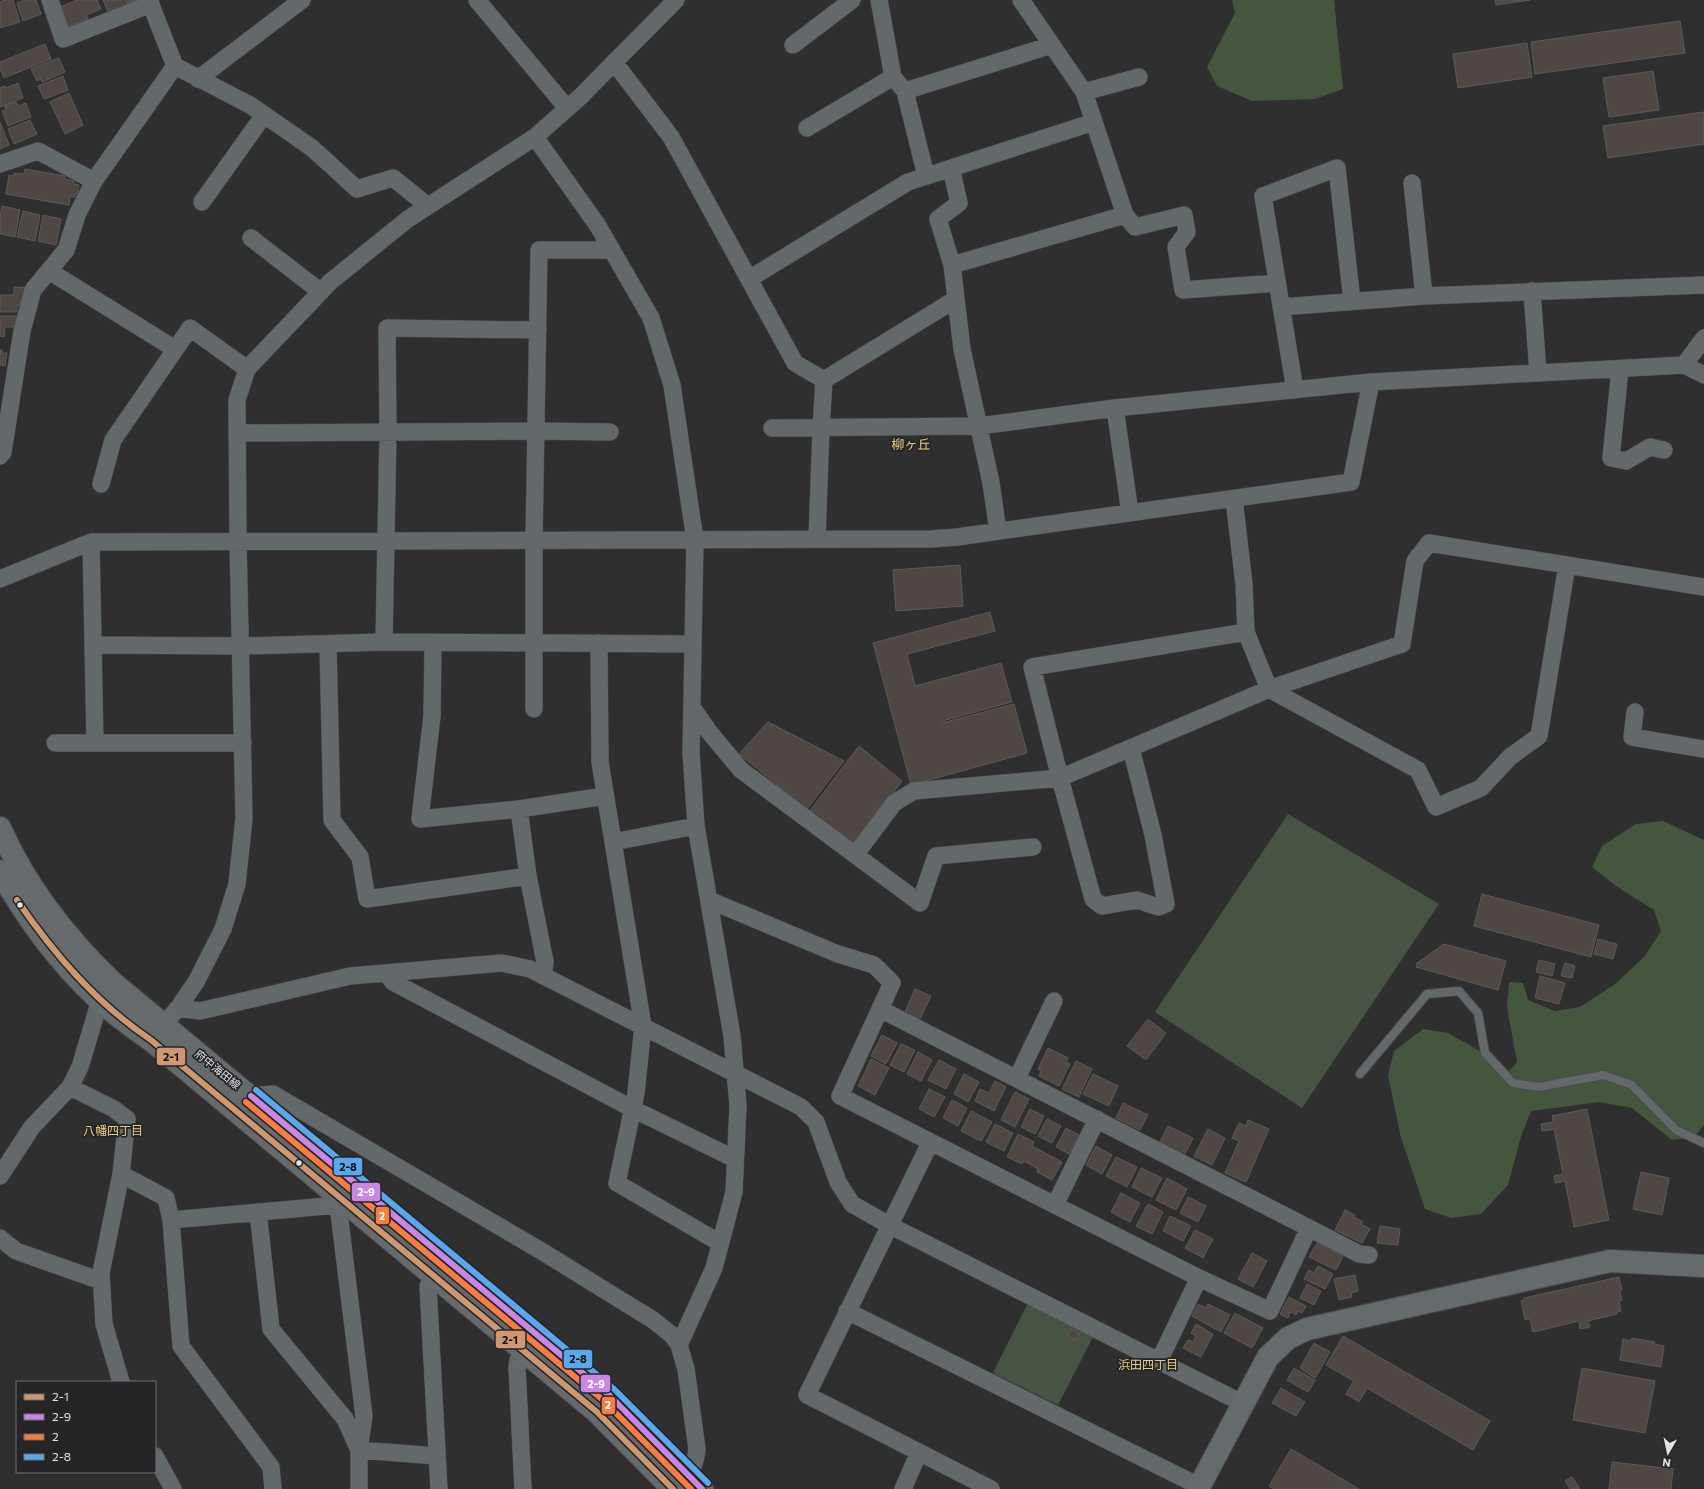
<svg xmlns="http://www.w3.org/2000/svg" width="1704" height="1489" font-family="Commissioner,'Noto Sans JP',sans-serif">
  <style>
    .green { fill: #475443 }
    .forest { fill: #44573e }
    .building { fill: #4e4744; stroke: #5b5a5a }
    .lines { fill: none; stroke-linecap: round; stroke-linejoin: round }
    .lane-casing { stroke: #4c4b4c; stroke-width: 10 }
    .street-casing { stroke: #4c4b4c; stroke-width: 18 }
    .secondary-casing { stroke: #4c4b4c; stroke-width: 24 }
    .lane { stroke: #63686a; stroke-width: 8 }
    .street { stroke: #63686a; stroke-width: 17 }
    .secondary { stroke: #656a6d; stroke-width: 22 }
    .bus-1-casing { stroke: #252427; stroke-width: 9 }
    .bus-2-casing { stroke: #252427; stroke-width: 9 }
    .bus-3-casing { stroke: #252427; stroke-width: 9 }
    .bus-4-casing { stroke: #252427; stroke-width: 9 }
    .bus-1 { stroke: #cd976f; stroke-width: 6 }
    .bus-2 { stroke: #c787e3; stroke-width: 6 }
    .bus-3 { stroke: #f77d43; stroke-width: 6 }
    .bus-4 { stroke: #5aa8eb; stroke-width: 6 }
    .bus-dot { fill: #e2e1e3; stroke: #252427; stroke-width: 1.5 }
    .labels { text-anchor: middle; dominant-baseline: central; stroke-width: 3.5; stroke-linejoin: round; paint-order: stroke }
    .street-label { font-size: 11px; fill: #e2e1e3; stroke: #252427 }
    .neighbourhood-label { font-size: 12px; fill: #e7cc80; stroke: #252427 }
    .quarter-label { font-size: 13px; fill: #e7cc80; stroke: #252427 }
    .line-badge { stroke: #252427; stroke-width: 1.5 }
    .badge-label { font-size: 11px; text-anchor: middle; font-weight: bold; fill: #fff }
    .pale-badge-label { font-size: 11px; text-anchor: middle; font-weight: bold; fill: #111 }
  </style>
  <rect width="100%" height="100%" fill="#2f2f2f"/>
  <!-- green -->
  <path class="green" d="M1288,814L1439,904L1302,1108L1155,1012Z
    M1028,1303L1093,1337L1058,1405L993,1373Z"/>
  <!-- forest -->
  <path class="forest" d="M1232,0H1334L1343,89L1315,99L1252,101L1217,86L1207,67L1235,13Z
    M1663,821L1704,840V1125L1694,1137L1672,1140L1632,1108L1600,1102L1531,1111L1521,1136L1508,1185L1481,1214L1451,1218L1425,1209L1401,1138L1388,1075L1394,1051L1423,1029L1448,1033L1480,1051L1504,1077L1517,1062L1507,1007L1509,982L1523,983L1528,1000L1555,1011L1580,1007L1615,984L1645,956L1661,931L1654,910L1616,886L1592,867L1602,846L1636,824Z"/>
  <!-- building -->
  <path class="building" d="M5,0H13L20,22L0,28V2Z
    M25,0H36L41,14L23,21L17,3Z
    M77,0H97L101,9L86,15L88,19L69,27L60,7Z
    M103,0H122L125,7L109,14Z
    M124,0H136L126,4Z
    M1495,0H1530L1496,5Z
    M1680,21L1685,53L1535,74L1531,42Z
    M1527,43L1532,77L1458,88L1453,54Z
    M45,44L51,59L4,78L0,68V62Z
    M59,58L65,72L42,82L41,79L37,81L31,69Z
    M1653,71L1659,110L1609,117L1603,78Z
    M63,76L68,90L44,99L38,86Z
    M18,83L23,98L0,107V88L5,86L6,88Z
    M69,93L83,125L65,134L50,102Z
    M16,102L18,106L26,103L31,117L8,126L2,111L6,109L5,106Z
    M1704,112V144L1608,158L1603,126Z
    M30,120L37,134L14,144L8,129Z
    M0,122L9,145L0,149Z
    M25,169L65,176V179L74,181V184L79,185L77,194H75V197H70L69,205L6,194L9,175L14,176V173L24,174Z
    M2,206L20,210L15,237L0,234V216Z
    M23,211L40,215L35,241L17,237Z
    M43,215L61,219L56,245L38,241Z
    M14,287L26,288L23,305L17,306V312H0V295H14Z
    M0,316H18L17,327H5L4,337L0,336Z
    M0,350H2L1,353H7L5,366L0,365Z
    M960,565L963,606L896,611L893,570Z
    M990,612L995,631L907,654L915,686L1001,663L1012,702L942,721V723L1014,704L1027,753L911,785L873,643Z
    M768,722L844,761L807,809L739,754Z
    M859,746L902,781L853,844L809,812Z
    M1482,894L1599,925L1591,957L1474,926Z
    M1598,939L1617,944L1613,959L1594,954Z
    M1444,944L1506,961L1498,990L1416,967L1417,963Z
    M1539,960L1555,964L1552,976L1536,972Z
    M1565,963L1575,966L1572,978L1561,976Z
    M1540,976L1565,983L1559,1004L1535,998Z
    M915,989L931,996L919,1021L904,1014Z
    M1148,1019L1166,1033L1146,1060L1127,1046Z
    M882,1035L897,1043L886,1064L871,1056Z
    M901,1044L915,1050L904,1072L890,1065Z
    M1048,1048L1068,1058L1066,1062L1070,1064L1059,1086L1039,1076L1041,1071L1038,1069Z
    M918,1052L932,1060L921,1081L907,1074Z
    M871,1059L889,1068L875,1095L858,1086Z
    M939,1060L956,1069L946,1089L928,1080Z
    M1076,1061L1092,1069L1079,1097L1062,1089Z
    M964,1074L979,1082L968,1102L954,1094Z
    M1093,1074L1118,1086L1109,1106L1083,1094Z
    M995,1081L1006,1087L994,1111L975,1101L980,1089L989,1093Z
    M929,1089L945,1097L934,1117L919,1109Z
    M1015,1092L1029,1099L1015,1127L1001,1120Z
    M952,1100L967,1108L958,1126L943,1118Z
    M1123,1103L1148,1115L1140,1130L1116,1118Z
    M1030,1109L1044,1116L1035,1134L1021,1127Z
    M1587,1109L1609,1220L1574,1227L1565,1181L1555,1183L1554,1176L1563,1174L1554,1129L1542,1131L1541,1124L1553,1122L1552,1116Z
    M971,1111L992,1122L981,1141L961,1131Z
    M1047,1119L1061,1126L1052,1143L1038,1136Z
    M1248,1120L1269,1129L1246,1182L1225,1173L1239,1141L1232,1138L1239,1123L1246,1126Z
    M995,1124L1013,1133L1004,1151L986,1142Z
    M1168,1126L1193,1138L1184,1156L1159,1144Z
    M1066,1128L1079,1135L1069,1154L1056,1147Z
    M1208,1129L1225,1138L1212,1165L1194,1156Z
    M1018,1134L1034,1142L1032,1146L1062,1162L1052,1180L1037,1172L1038,1169L1024,1161L1022,1164L1007,1157Z
    M1096,1146L1112,1155L1102,1174L1086,1165Z
    M1116,1157L1137,1167L1127,1187L1106,1176Z
    M1141,1168L1162,1178L1152,1197L1132,1187Z
    M1641,1172L1669,1178L1662,1215L1633,1209Z
    M1167,1178L1187,1189L1176,1210L1156,1200Z
    M1121,1193L1140,1203L1130,1222L1111,1212Z
    M1188,1197L1206,1206L1198,1222L1180,1213Z
    M1148,1204L1163,1212L1152,1234L1136,1226Z
    M1345,1210L1355,1215L1354,1217L1363,1222L1361,1224L1370,1229L1362,1243L1335,1230Z
    M1170,1216L1191,1226L1183,1241L1163,1231Z
    M1380,1226L1400,1229L1398,1245L1377,1243Z
    M1195,1230L1213,1239L1203,1258L1185,1248Z
    M1317,1243L1343,1256L1336,1270L1309,1257Z
    M1252,1253L1267,1261L1253,1287L1238,1279Z
    M1318,1266L1333,1274L1325,1289L1304,1279L1309,1270L1314,1273Z
    M1355,1275L1358,1291L1351,1293L1352,1297L1339,1300L1334,1279Z
    M1619,1277L1622,1290L1620,1291L1622,1300L1619,1301L1621,1311L1617,1312V1314L1588,1321L1590,1327L1580,1329L1579,1321L1533,1332L1530,1319L1525,1320L1521,1301L1524,1300V1298Z
    M1307,1284L1321,1291L1314,1305L1300,1298Z
    M1289,1297L1306,1306L1302,1313L1298,1311L1296,1315L1290,1312L1288,1318L1280,1314Z
    M1198,1304L1206,1308L1208,1304L1230,1315L1221,1332L1192,1316Z
    M1235,1313L1263,1328L1252,1348L1224,1333Z
    M1196,1324L1213,1334L1201,1357L1183,1348L1188,1340L1193,1342L1196,1336L1191,1333Z
    M1070,1329L1079,1334L1077,1340L1067,1336Z
    M1343,1336L1490,1421L1473,1450L1367,1388L1359,1402L1346,1394L1354,1381L1326,1365Z
    M1632,1338L1655,1342L1654,1344L1664,1346L1661,1367L1620,1360L1623,1339L1631,1341Z
    M1314,1343L1330,1352L1315,1378L1300,1368Z
    M1294,1368L1315,1380L1308,1392L1287,1380Z
    M1582,1368L1655,1381L1645,1433L1573,1420Z
    M1281,1388L1305,1402L1296,1416L1272,1403Z
    M1291,1449L1359,1489H1274L1269,1486Z
    M1612,1462L1673,1469L1671,1489H1609Z
    M1572,1477L1580,1489H1570L1565,1481Z"/>
  <g class="lines">
    <!-- lane casing -->
    <g class="lane-casing">
      <path id="lane" d="M1360,1074L1427,994L1459,991L1478,1013L1485,1053L1513,1083L1539,1087L1603,1075L1632,1085L1676,1130L1704,1143"/>
    </g>
    <!-- street casing -->
    <g class="street-casing">
      <path id="street" d="M50,0L63,39L151,4
        M149,0L175,66L250,105L312,148L357,189L393,178L428,206
        M477,0L567,108
        M879,0L893,77L905,91L1052,45
        M793,45L852,0
        M614,62L671,137L795,363L824,380L821,429L817,539
        M198,79L302,0
        M905,91L926,176
        M1084,92L1139,77
        M807,128L893,77
        M535,137L598,226L651,318L672,385L695,540L691,752L696,826L732,1036L738,1106L734,1192L714,1268L679,1345
        M0,164L38,151L94,181
        M951,168L959,203L938,219L952,265L962,349L991,483L998,531
        M1412,183L1424,296
        M202,202L264,115
        M1125,215L1135,227L1184,215L1187,232L1176,247L1183,290L1277,283
        M251,238L321,292
        M952,265L1125,215L1084,92L1021,0
        M49,271L175,349
        M749,279L908,182L1094,122
        M1532,291L1538,373
        M1281,307L1424,296L1704,285
        M1684,365L1704,375
        M1620,369L1611,458L1626,461L1650,447L1664,450
        M824,380L956,299
        M1295,390L1263,196L1337,168L1352,301
        M1115,408L1130,513
        M772,428L979,426L1115,408L1371,382L1684,365L1704,338
        M237,433L536,431L610,432
        M0,456L3,452L22,331L33,290L66,250L77,215L94,181L175,66
        M101,484L113,440L190,328L247,369
        M1234,499L1244,584L1246,632L1269,689L1418,770L1436,807L1481,788L1510,757L1539,736L1567,565
        M91,542L95,743
        M0,579L91,542L931,539L957,537L1351,482L1371,382
        M384,642L388,432L387,328L538,330
        M433,643L432,716L420,819L519,809L605,796
        M599,643L600,762L643,1026L636,1093L617,1183L720,1243
        M328,644L332,820L360,857L367,899L528,876
        M93,645L241,646L384,642L693,644
        M692,707L710,733L741,770L920,903L936,856L1033,847
        M534,709V540L539,250H612
        M1635,712L1632,737L1704,749
        M55,743H243
        M1131,748L1153,835L1166,904L1158,907L1137,900L1102,906L1093,899L1060,778L1032,667L1246,632
        M519,809L528,876L545,962L543,976
        M613,842L696,826
        M855,855L894,803L914,791L1060,778L1269,689L1402,644L1415,561L1429,543L1704,587
        M709,900L838,954L874,965L892,983L840,1096L1199,1278L1270,1311L1309,1228L880,1009
        M386,973L393,982L633,1109L735,1159
        M178,1008L200,1011L350,976L502,963L530,969L801,1107L816,1122L838,1182L852,1204L889,1225L1242,1403
        M156,1034L178,1008L196,982L223,929L237,884L244,818L238,541L237,400L247,369L330,282L408,219L535,137L580,97L676,0
        M1017,1078L1054,1001
        M70,1087L114,1109L127,1119L121,1174L101,1273L104,1324L121,1382
        M251,1096L273,1094L543,1252L653,1320L672,1335L679,1345L686,1369L697,1449C696,1463 691,1473 681,1483
        M930,1143L807,1395L991,1489
        M121,1174L166,1198L171,1220L181,1346L271,1467L273,1489
        M0,1176L32,1127L70,1087L80,1067L100,1000
        M349,1192L338,1205L364,1416L359,1450L437,1456
        M1055,1205L1097,1119
        M258,1212L271,1329L345,1419L359,1450V1489
        M171,1220L338,1205
        M1309,1228L1359,1254L1369,1255
        M0,1238L16,1251L101,1281
        M847,1311L1199,1486
        M523,1350L518,1360L517,1367L523,1489
        M1159,1361L1199,1278
        M155,1456L173,1489
        M439,1489L428,1286L442,1267
        M903,1489L919,1452"/>
    </g>
    <!-- secondary casing -->
    <g class="secondary-casing">
      <path id="secondary" d="M0,828C26,887 66,938 113,983L609,1395L702,1489
        M0,871C30,924 69,976 117,1015C128,1024 139,1032 151,1040L597,1412L673,1489
        M1198,1489L1268,1357L1288,1338L1307,1329L1610,1261L1704,1266"/>
    </g>
    <!-- lane -->
    <use href="#lane" class="lane"/>
    <!-- street -->
    <use href="#street" class="street"/>
    <!-- secondary -->
    <use href="#secondary" class="secondary"/>
    <!-- bus-1 casing -->
    <g class="bus-1-casing">
      <path id="bus-1" d="M17,900C54,954 96,1003 151,1040L597,1412L673,1489"/>
    </g>
    <!-- bus-2 casing -->
    <g class="bus-2-casing">
      <path id="bus-2" d="M251,1096L609,1395L702,1489"/>
    </g>
    <!-- bus-3 casing -->
    <g class="bus-3-casing">
      <path id="bus-3" d="M246,1102L604,1401L691,1489"/>
    </g>
    <!-- bus-4 casing -->
    <g class="bus-4-casing">
      <path id="bus-4" d="M256,1090L614,1389L708,1483"/>
    </g>
    <!-- bus-1 -->
    <use href="#bus-1" class="bus-1"/>
    <!-- bus-2 -->
    <use href="#bus-2" class="bus-2"/>
    <!-- bus-3 -->
    <use href="#bus-3" class="bus-3"/>
    <!-- bus-4 -->
    <use href="#bus-4" class="bus-4"/>
  </g>
  <!-- markers -->
  <g class="bus-dot">
    <circle cx="20" cy="905" r="3.5"/>
    <circle cx="299" cy="1163" r="3.5"/>
  </g>
  <g class="labels">
    <!-- street labels -->
    <g class="street-label">
      <text transform="translate(218 1069) rotate(39)">府中海田線</text>
    </g>
    <!-- neighbourhood labels -->
    <g class="neighbourhood-label">
      <text x="113" y="1130">八幡四丁目</text>
      <text x="1148" y="1364">浜田四丁目</text>
    </g>
    <!-- quarter labels -->
    <g class="quarter-label">
      <text x="911" y="444">柳ヶ丘</text>
    </g>
  </g>
  <g class="line-badge">
    <rect x="156" y="1047" width="30" height="19" rx="4" fill="#cd976f"/>
    <rect x="333" y="1157" width="30" height="19" rx="4" fill="#5aa8eb"/>
    <rect x="351" y="1182" width="30" height="20" rx="4" fill="#c787e3"/>
    <rect x="375" y="1206" width="15" height="19" rx="4" fill="#f77d43"/>
    <rect x="495" y="1330" width="31" height="19" rx="4" fill="#cd976f"/>
    <rect x="563" y="1349" width="30" height="20" rx="4" fill="#5aa8eb"/>
    <rect x="580" y="1374" width="31" height="19" rx="4" fill="#c787e3"/>
    <rect x="601" y="1396" width="15" height="19" rx="4" fill="#f77d43"/>
  </g>
  <g class="badge-label">
    <text x="366" y="1196">2-9</text>
    <text x="382" y="1220">2</text>
    <text x="596" y="1388">2-9</text>
    <text x="608" y="1409">2</text>
  </g>
  <g class="pale-badge-label">
    <text x="171" y="1061">2-1</text>
    <text x="348" y="1171">2-8</text>
    <text x="510" y="1344">2-1</text>
    <text x="578" y="1363">2-8</text>
  </g>
  <!-- legend -->
  <rect x="16" y="1381" width="140" height="92" fill="#252427" stroke="#717072"/>
  <rect x="24" y="1394" width="20" height="6" fill="#cd976f" stroke="#717072"/>
  <text x="52" y="1401" font-size="12" fill="#e2e1e3">2-1</text>
  <rect x="24" y="1414" width="20" height="6" fill="#c787e3" stroke="#717072"/>
  <text x="52" y="1421" font-size="12" fill="#e2e1e3">2-9</text>
  <rect x="24" y="1434" width="20" height="6" fill="#f77d43" stroke="#717072"/>
  <text x="52" y="1441" font-size="12" fill="#e2e1e3">2</text>
  <rect x="24" y="1454" width="20" height="6" fill="#5aa8eb" stroke="#717072"/>
  <text x="52" y="1461" font-size="12" fill="#e2e1e3">2-8</text>
  <!-- north arrow -->
  <g transform="translate(1668 1453) rotate(189)" stroke="#252427" stroke-width="3" paint-order="stroke">
  <path d="M0-3L7 15L0 10L-7 15Z" fill="#e2e1e3"/>
  <text y="-6" font-size="11" font-weight="bold" text-anchor="middle" fill="#e2e1e3">N</text>
  </g>
</svg>
